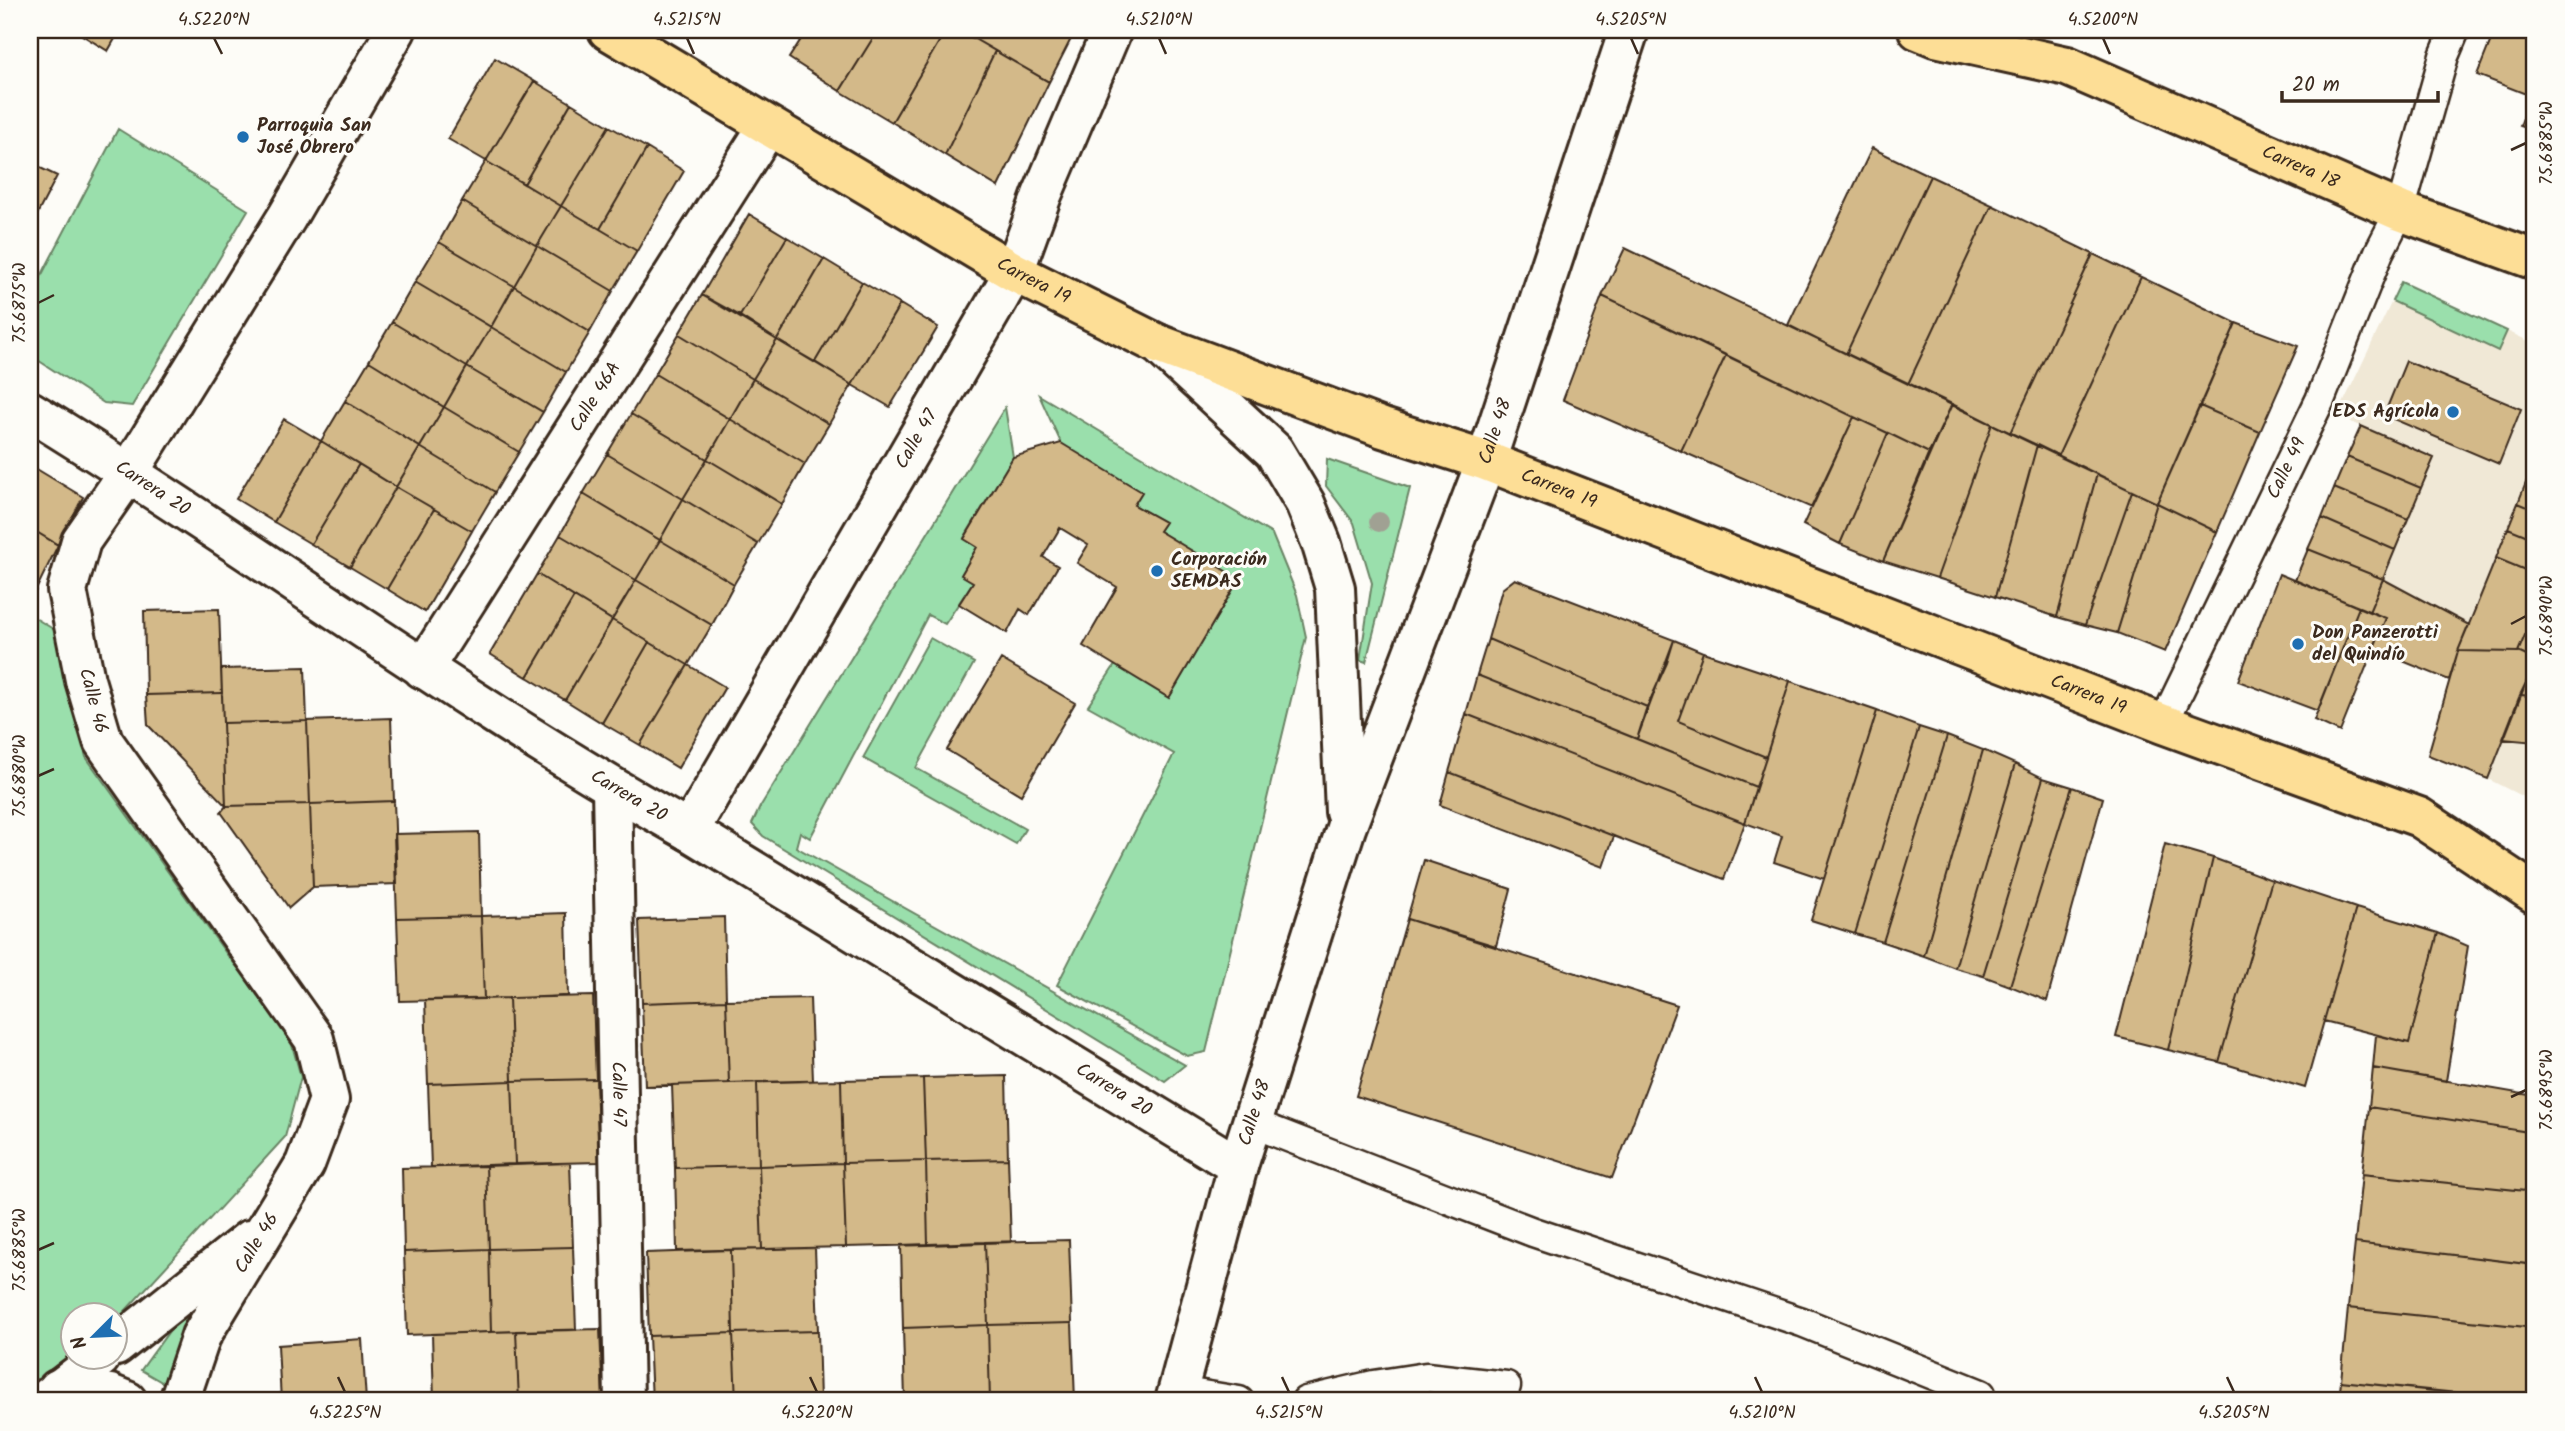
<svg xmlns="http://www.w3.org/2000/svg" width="2565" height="1431" font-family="Kalam,sans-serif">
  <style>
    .built { fill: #f0e8d6 }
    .green { fill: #9adfac; stroke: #6a8465; stroke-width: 2 }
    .building { fill: #d3b989; stroke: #3b2a1e; stroke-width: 2 }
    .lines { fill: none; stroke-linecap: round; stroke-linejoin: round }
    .service-casing { stroke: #3b2a1e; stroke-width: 33 }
    .minor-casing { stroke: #3b2a1e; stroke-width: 44 }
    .tertiary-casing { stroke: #3b2a1e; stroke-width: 44 }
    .primary-casing { stroke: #3b2a1e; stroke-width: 44 }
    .service { stroke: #fdfcf7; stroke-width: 28 }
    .minor { stroke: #fdfcf7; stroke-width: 38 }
    .tertiary { stroke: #fdfcf7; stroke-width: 38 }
    .primary { stroke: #fdde96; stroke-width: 38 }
    .tree { fill: #a0a193 }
    .ticks { fill: none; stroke: #3b2a1e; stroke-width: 2.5 }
    .poi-dot { fill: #1f6fb2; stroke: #fdfcf7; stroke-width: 2.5 }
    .labels { text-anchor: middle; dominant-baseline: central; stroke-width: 6; stroke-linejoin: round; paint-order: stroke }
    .poi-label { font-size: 19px; font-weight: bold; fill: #3b2a1e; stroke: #fdfcf7; text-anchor: start }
    .street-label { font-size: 19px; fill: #3b2a1e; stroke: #fdfcf7 }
    .neatline { fill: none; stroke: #3b2a1e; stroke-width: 2.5 }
    .ticks-label { font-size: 18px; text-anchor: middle; fill: #3b2a1e }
  </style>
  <rect width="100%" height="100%" fill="#fdfcf7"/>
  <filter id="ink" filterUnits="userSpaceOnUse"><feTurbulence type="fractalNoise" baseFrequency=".0143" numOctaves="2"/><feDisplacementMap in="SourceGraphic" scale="14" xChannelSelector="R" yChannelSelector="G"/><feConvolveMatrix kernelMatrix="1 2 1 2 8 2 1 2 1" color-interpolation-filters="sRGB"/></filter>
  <g filter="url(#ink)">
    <!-- built -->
    <path class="built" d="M2392,301L2498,350L2507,331L2535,344V459L2469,625L2383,579L2434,458L2337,416Z
      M2520,695L2535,696V803L2488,779Z"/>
    <!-- green -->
    <path class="green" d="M118,129L248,210L132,406L104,403L30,355V280L37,284Z
      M2401,282L2507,331L2498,351L2392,301Z
      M1039,395L1272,534L1297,595L1306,637L1206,1052L1187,1056L1057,985L1174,754L1088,706L1115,665L1169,697L1239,579L1159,531L1164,522L1134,505L1061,443Z
      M1005,407L1013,457L964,538L977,547L962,575L973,582L945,624L928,615L810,838L800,832L796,847L1185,1065L1165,1081L763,836L752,824L760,807Z
      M1327,459L1410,488L1366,662L1360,660L1372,583L1354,523L1326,486Z
      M30,615L68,638L67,683L86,757L228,956L265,1001L292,1045L301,1077L285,1137L116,1321V1316H74V1358L30,1401Z
      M930,638L974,663L916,768L1025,829L1016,844L863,758Z
      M209,1294L167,1385L141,1370L180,1316Z"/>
    <!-- building -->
    <path class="building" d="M74,30H120L108,51Z
      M807,30H878L840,91L789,58Z
      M878,30H946L892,122L840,91Z
      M946,30H959L995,51L945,155L892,122Z
      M959,30H1063L1073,35L1049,82Z
      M2495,30H2535V86L2531,96L2477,75Z
      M995,51L1049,82L998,187L945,155Z
      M495,58L534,81L486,161L448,139Z
      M534,81L571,103L524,184L486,161Z
      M2535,86V131L2520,126Z
      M571,103L609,126L561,206L524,184Z
      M609,126L647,148L600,229L561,206Z
      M647,148L684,171L637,251L600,229Z
      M1872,148L1930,176L1846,354L1788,325Z
      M486,161L561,206L537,246L462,201Z
      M30,163L57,176L30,228Z
      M1930,176L1992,205L1908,384L1846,354Z
      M462,201L537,246L514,286L439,242Z
      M1992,205L2093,254L2010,433L1908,384Z
      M561,206L637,251L613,291L537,246Z
      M749,214L787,237L740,316L702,295Z
      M787,237L824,259L777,340L740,316Z
      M439,242L514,286L491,327L415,282Z
      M537,246L613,291L590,332L514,286Z
      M1625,248L1952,404L1929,453L1602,296Z
      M2093,254L2141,277L2058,456L2010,433Z
      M824,259L862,282L815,362L777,340Z
      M2141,277L2236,323L2157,503L2058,456Z
      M415,282L491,327L467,367L392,322Z
      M862,282L900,304L852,385L815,362Z
      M514,286L590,332L566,372L491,327Z
      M702,295L777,340L753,379L679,334Z
      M1602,296L1726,355L1681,451L1563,400Z
      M900,304L938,327L890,407L852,385Z
      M392,322L467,367L444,407L369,361Z
      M2236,323L2298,346L2260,432L2200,406Z
      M491,327L566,372L543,412L467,367Z
      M679,334L753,379L730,419L655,374Z
      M777,340L852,385L829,424L753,379Z
      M1726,355L1854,417L1812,508L1681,451Z
      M369,361L444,407L420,447L345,401Z
      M2406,361L2521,409L2499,464L2384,415Z
      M467,367L543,412L519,452L444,407Z
      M655,374L730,419L707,459L631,414Z
      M753,379L829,424L805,464L730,419Z
      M345,401L420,447L396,487L321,441Z
      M1952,404L1992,424L1937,578L1883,561Z
      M2200,406L2260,432L2217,532L2157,503Z
      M444,407L519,452L495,492L420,447Z
      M631,414L707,459L683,499L607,454Z
      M1854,417L1888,433L1840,544L1803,525Z
      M284,419L321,441L274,522L236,499Z
      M730,419L805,464L782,504L707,459Z
      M1992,424L2037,445L1995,597L1937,578Z
      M2361,426L2434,458L2421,488L2347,457Z
      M1888,433L1929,453L1883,561L1840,544Z
      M321,441L359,464L311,544L274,522Z
      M1061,443L1142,492L1134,505L1165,522L1159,531L1239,579L1169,698L1083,646L1117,587L1077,563L1088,545L1060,528L1043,557L1058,566L1029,615L1020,609L1007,633L959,604L973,582L961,575L977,547L964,539L1013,457Z
      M2037,445L2097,474L2057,617L1995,597Z
      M420,447L495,492L472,531L396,487Z
      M607,454L683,499L660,540L583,494Z
      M2347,457L2421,488L2408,519L2334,488Z
      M707,459L782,504L758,544L683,499Z
      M2535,460V510L2518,503Z
      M359,464L396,487L350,567L311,544Z
      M30,465L83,497L58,545L30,528Z
      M2097,474L2132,491L2085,625L2057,617Z
      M396,487L434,509L387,589L350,567Z
      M2334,488L2408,519L2395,550L2322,518Z
      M2132,491L2157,503L2117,633L2085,625Z
      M583,494L660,540L636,580L560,535Z
      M683,499L758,544L734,584L660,540Z
      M2157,503L2217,532L2165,652L2117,633Z
      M2518,503L2535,510V539L2508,528Z
      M434,509L472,531L425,612L387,589Z
      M2322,518L2395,550L2383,579L2308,549Z
      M30,528L58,545L33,596L30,594Z
      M2508,528L2535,539V574L2496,558Z
      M560,535L636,580L612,620L537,574Z
      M660,540L734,584L712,625L636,580Z
      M2308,549L2383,579L2369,612L2295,580Z
      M2496,558L2535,574V611L2518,652L2458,651Z
      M537,574L574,597L527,677L490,654Z
      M2279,574L2359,607L2318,711L2238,681Z
      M1515,579L1674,640L1667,663L1647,707L1488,639L1502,589Z
      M2383,579L2469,625L2458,651L2449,680L2373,649L2386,618L2369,612Z
      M636,580L712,625L688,665L612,620Z
      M574,597L612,620L565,700L527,677Z
      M2359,607L2386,618L2340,732L2314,720Z
      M219,609L222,693L146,695L144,611Z
      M2535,611V660L2518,652Z
      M612,620L649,642L602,723L565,700Z
      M1488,639L1647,707L1637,739L1477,675Z
      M1674,640L1703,652L1678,721L1766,757L1756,787L1637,739Z
      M649,642L688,665L640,745L602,723Z
      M2458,651L2518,652L2535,660L2488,779L2428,755Z
      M1703,652L1790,681L1766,757L1678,721Z
      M1001,659L1075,703L1021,795L947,750Z
      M2535,664V696L2520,695Z
      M688,665L725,687L678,768L640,745Z
      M305,667L307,721L223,723L221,669Z
      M1477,675L1756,787L1745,823L1466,714Z
      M1790,681L1877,711L1824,879L1774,862L1782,836L1745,823Z
      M222,693L223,723L226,806L148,725L146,695Z
      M2520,695L2535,696V742L2503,739Z
      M1877,711L1919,727L1855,934L1811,920Z
      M1466,714L1745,823L1724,879L1449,772Z
      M391,718L394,801L310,804L307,721Z
      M307,721L310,804L226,806L223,723Z
      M1919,727L1947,736L1883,942L1855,934Z
      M1947,736L1983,750L1924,956L1883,942Z
      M1983,750L2015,764L1955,968L1924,956Z
      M2015,764L2043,778L1983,976L1955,968Z
      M1449,772L1614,836L1603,867L1440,805Z
      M2043,778L2072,787L2010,986L1983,976Z
      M2072,787L2103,798L2047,1001L2010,986Z
      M394,801L397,884L313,887L310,804Z
      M310,804L313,887L289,908L221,812L226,806Z
      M479,832L481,916L397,918L394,834Z
      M2165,844L2213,858L2168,1050L2116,1037Z
      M2213,858L2272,880L2219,1062L2168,1050Z
      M1424,860L1511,889L1496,946L1407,919Z
      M2272,880L2356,908L2305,1088L2219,1062Z
      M2356,908L2438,933L2409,1043L2324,1021Z
      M566,913L568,996L484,999L481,916Z
      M481,916L484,999L400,1001L397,918Z
      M724,917L726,1000L642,1003L639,920Z
      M1407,919L1677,1005L1612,1178L1356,1096Z
      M2438,933L2468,946L2446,1081L2373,1068L2376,1035L2409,1043Z
      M593,996L596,1079L512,1081L509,998Z
      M509,998L512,1081L428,1084L425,1000Z
      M810,998L813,1081L729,1083L726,1000Z
      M726,1000L729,1083L645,1086L642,1003Z
      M2373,1068L2535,1096V1133L2369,1107Z
      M1006,1076L1008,1159L926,1161L923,1078Z
      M923,1078L926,1161L843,1163L841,1080Z
      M596,1079L599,1162L515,1164L512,1081Z
      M841,1080L843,1163L759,1166L757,1082Z
      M512,1081L515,1164L431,1167L428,1084Z
      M757,1082L759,1166L675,1168L672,1085Z
      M2369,1107L2535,1133V1192L2362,1174Z
      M1008,1159L1011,1242L928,1245L926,1161Z
      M926,1161L928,1245L846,1247L843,1163Z
      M570,1163L573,1247L489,1249L486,1166Z
      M843,1163L846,1247L762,1249L759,1166Z
      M486,1166L489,1249L404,1252L402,1168Z
      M759,1166L762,1249L677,1251L675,1168Z
      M2362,1174L2535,1192V1265L2355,1243Z
      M1069,1240L1072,1323L988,1325L985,1242Z
      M985,1242L988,1325L903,1328L901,1245Z
      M2355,1243L2535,1265V1328L2348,1308Z
      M573,1247L576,1330L491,1332L489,1249Z
      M815,1248L818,1331L733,1333L731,1250Z
      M489,1249L491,1332L407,1335L404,1252Z
      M731,1250L733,1333L649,1336L646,1253Z
      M2348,1308L2535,1328V1401L2341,1381Z
      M1072,1323L1075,1401H990L988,1325Z
      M988,1325L990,1401H905L903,1328Z
      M600,1329L603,1401H519L516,1331Z
      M516,1331L519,1401H434L432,1334Z
      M818,1331L820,1401H736L733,1333Z
      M733,1333L736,1401H652L649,1336Z
      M362,1339L366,1401H281L278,1345Z
      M2341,1381L2526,1401H2339Z"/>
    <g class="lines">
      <!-- service casing -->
      <g class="service-casing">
        <g id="service">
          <path id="s1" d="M2163,724L2320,400L2379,252L2400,211L2444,56L2455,30"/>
          <path d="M1252,1123L1533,1232L1802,1322L1981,1394"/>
          <path d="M1178,1391L1239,1401"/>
          <path d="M1306,1401L1374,1385L1426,1377L1506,1386"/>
        </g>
      </g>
      <!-- minor casing -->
      <g class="minor-casing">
        <g id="minor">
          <path id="s2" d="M30,411C252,547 461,704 689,831L1238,1166"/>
          <path id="s3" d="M423,669L768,126"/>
          <path id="s4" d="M612,788L624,1401"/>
          <path id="s5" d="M689,831L1014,272L1042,195L1112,30"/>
          <path d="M116,1346L249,1240"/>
          <path d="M58,1389L110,1394L127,1401"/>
          <path d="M44,1401L100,1358"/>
          <path id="s6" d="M179,1401L201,1336L305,1164L329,1100L314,1039L103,741L85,680L67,590L81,541L129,472L287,217L396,30"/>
        </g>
      </g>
      <!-- tertiary casing -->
      <g class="tertiary-casing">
        <g id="tertiary">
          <path d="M1158,344L1274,451L1305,503L1321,542L1335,588L1345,812"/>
          <path id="s7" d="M1175,1401L1238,1166L1346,828L1486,461L1629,30"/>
        </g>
      </g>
      <!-- primary casing -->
      <g class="primary-casing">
        <g id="primary">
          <path id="s8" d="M608,30L1014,272L1158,344L1383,428L1486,461L2163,724L2419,817L2535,894"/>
          <path id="s9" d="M1918,30L1935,37L2067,66L2400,211L2535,260"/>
        </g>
      </g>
      <!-- service -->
      <use href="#service" class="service"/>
      <!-- minor -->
      <use href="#minor" class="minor"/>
      <!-- tertiary -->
      <use href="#tertiary" class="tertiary"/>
      <!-- primary -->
      <use href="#primary" class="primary"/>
    </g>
    <!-- trees -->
    <circle class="tree" cx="1379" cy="522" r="10"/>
  </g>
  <!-- ticks -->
  <path class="ticks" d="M214,38L222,54M687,38L694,54M1159,38L1166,54M1631,38L1638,54M2103,38L2110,54M2511,150L2526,143M38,303L54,295M2511,624L2526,616M38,776L54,769M2511,1097L2526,1090M38,1250L54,1243M338,1377L345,1392M810,1377L817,1392M1282,1377L1289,1392M1755,1377L1762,1392M2227,1377L2234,1392"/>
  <!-- markers -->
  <g class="poi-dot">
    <circle cx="243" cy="137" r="7"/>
    <circle cx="2453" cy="412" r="7"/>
    <circle cx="1157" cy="571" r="7"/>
    <circle cx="2298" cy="644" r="7"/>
  </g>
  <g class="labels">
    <!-- poi labels -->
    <g class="poi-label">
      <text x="257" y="126">Parroquia San<tspan x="257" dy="22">José Obrero</tspan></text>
      <text x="2439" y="412" text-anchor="end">EDS Agrícola</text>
      <text x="1171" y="560">Corporación<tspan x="1171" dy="22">SEMDAS</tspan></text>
      <text x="2312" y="633">Don Panzerotti<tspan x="2312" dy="22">del Quindío</tspan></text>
    </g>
    <!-- street labels -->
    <g class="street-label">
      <text stroke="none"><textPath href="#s9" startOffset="408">Carrera 18</textPath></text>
      <text stroke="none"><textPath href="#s8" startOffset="494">Carrera 19</textPath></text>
      <text stroke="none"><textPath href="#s3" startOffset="322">Calle 46A</textPath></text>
      <text stroke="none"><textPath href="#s7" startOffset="1022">Calle 48</textPath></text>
      <text stroke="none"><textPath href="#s5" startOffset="453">Calle 47</textPath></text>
      <text stroke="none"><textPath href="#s1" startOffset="284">Calle 49</textPath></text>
      <text stroke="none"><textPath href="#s2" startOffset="145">Carrera 20</textPath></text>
      <text stroke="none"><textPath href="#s8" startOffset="1060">Carrera 19</textPath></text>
      <text stroke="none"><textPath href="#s8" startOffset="1628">Carrera 19</textPath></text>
      <text transform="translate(93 701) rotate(75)">Calle 46</text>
      <text stroke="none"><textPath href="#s2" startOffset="712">Carrera 20</textPath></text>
      <text stroke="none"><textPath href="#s2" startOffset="1279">Carrera 20</textPath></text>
      <text stroke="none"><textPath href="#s4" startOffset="306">Calle 47</textPath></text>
      <text stroke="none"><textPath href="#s7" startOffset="299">Calle 48</textPath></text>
      <text stroke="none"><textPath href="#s6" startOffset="177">Calle 46</textPath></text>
    </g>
  </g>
  <!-- margin -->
  <rect width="2565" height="1431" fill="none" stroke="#fdfcf7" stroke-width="77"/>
  <!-- north arrow -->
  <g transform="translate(94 1336) rotate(246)"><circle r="33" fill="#fdfcf7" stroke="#afa8a0" stroke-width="2"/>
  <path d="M0-5L12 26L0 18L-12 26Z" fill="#1f6fb2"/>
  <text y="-10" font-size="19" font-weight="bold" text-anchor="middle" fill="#3b2a1e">N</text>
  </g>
  <!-- scale -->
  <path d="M2282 91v10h156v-10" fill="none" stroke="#3b2a1e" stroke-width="3.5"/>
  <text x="2292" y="91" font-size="21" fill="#3b2a1e" stroke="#fdfcf7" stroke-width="5" paint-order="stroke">20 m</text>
  <rect x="38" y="38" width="2488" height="1354" class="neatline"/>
  <g class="ticks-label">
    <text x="214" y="25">4.5220°N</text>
    <text x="687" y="25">4.5215°N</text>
    <text x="1159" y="25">4.5210°N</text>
    <text x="1631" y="25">4.5205°N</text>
    <text x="2103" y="25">4.5200°N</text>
    <text transform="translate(2546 143) rotate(-90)" y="6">75.6885°W</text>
    <text transform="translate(19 303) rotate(-90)" y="6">75.6875°W</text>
    <text transform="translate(2546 616) rotate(-90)" y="6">75.6890°W</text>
    <text transform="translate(19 776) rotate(-90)" y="6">75.6880°W</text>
    <text transform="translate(2546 1090) rotate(-90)" y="6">75.6895°W</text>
    <text transform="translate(19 1250) rotate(-90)" y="6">75.6885°W</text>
    <text x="345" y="1418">4.5225°N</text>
    <text x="817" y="1418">4.5220°N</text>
    <text x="1289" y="1418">4.5215°N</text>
    <text x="1762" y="1418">4.5210°N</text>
    <text x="2234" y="1418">4.5205°N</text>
  </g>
</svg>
